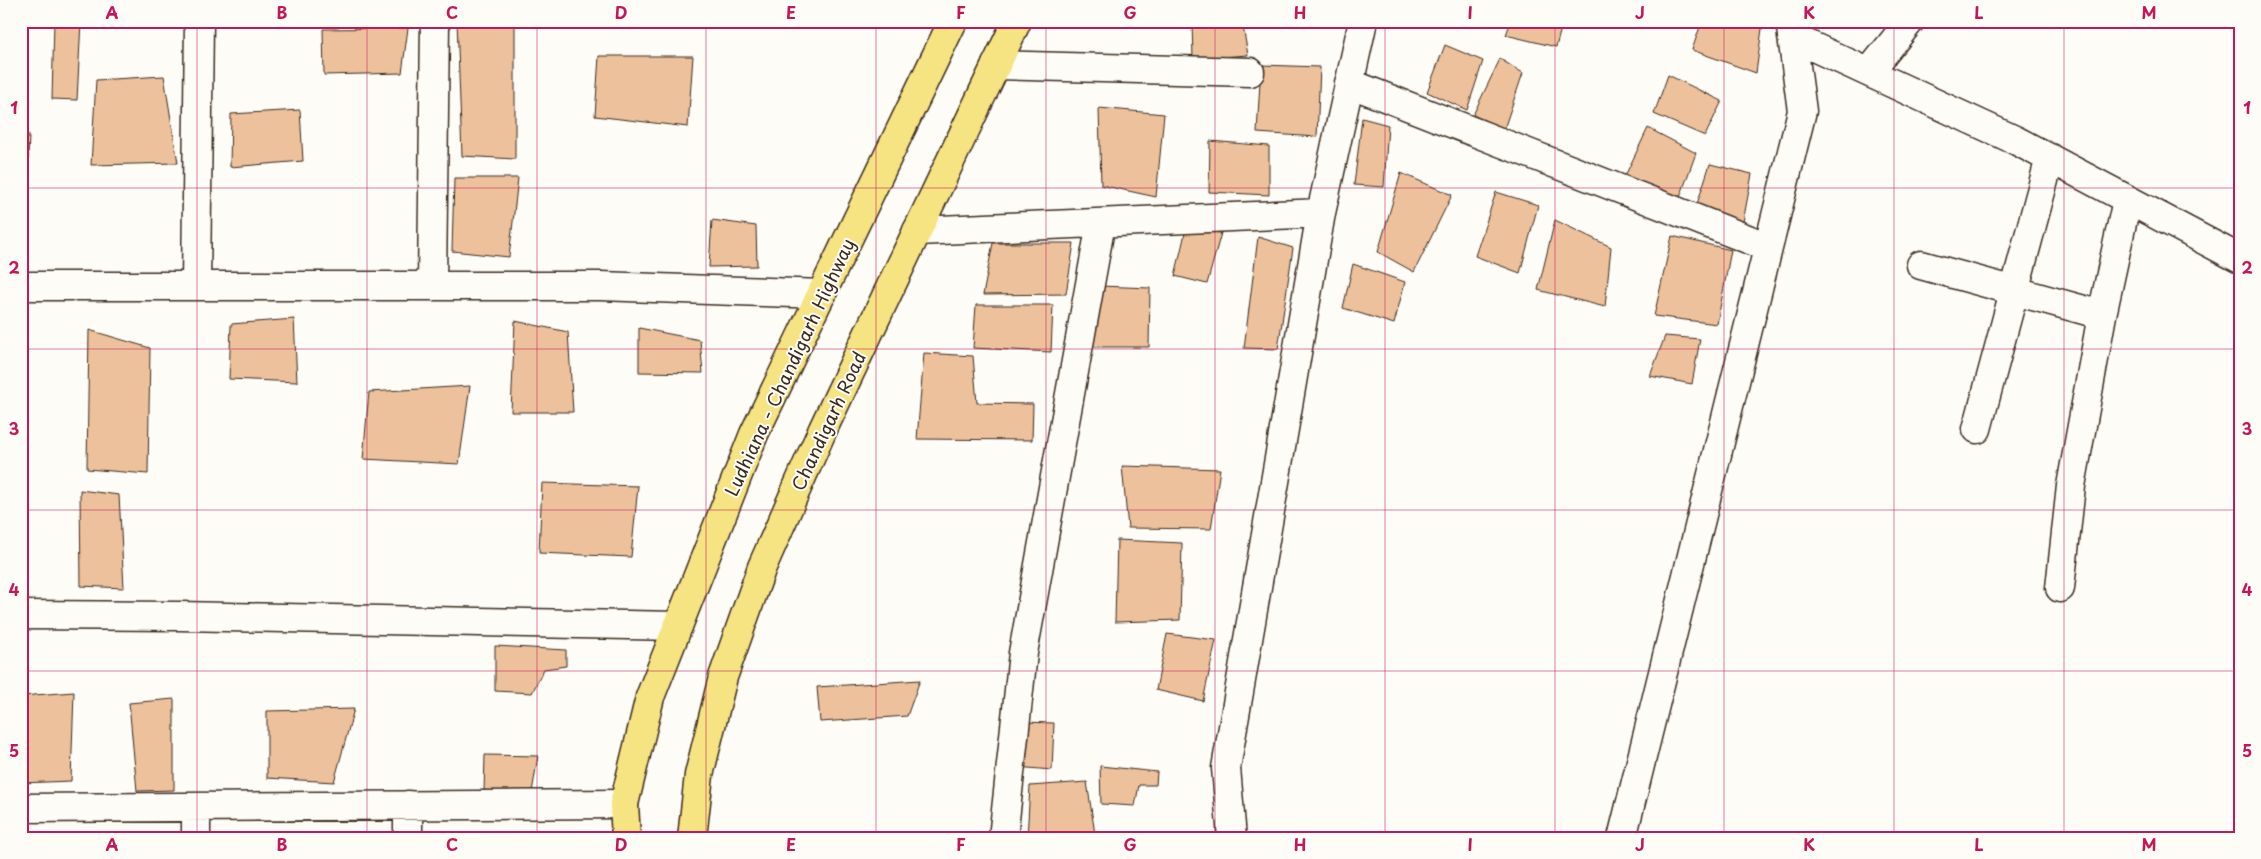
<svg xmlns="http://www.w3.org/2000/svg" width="2261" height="859" font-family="'Playpen Sans',sans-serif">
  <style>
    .building { fill: #edc19c; stroke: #3b2a1e }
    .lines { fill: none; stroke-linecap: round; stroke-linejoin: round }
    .minor-casing { stroke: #3b2a1e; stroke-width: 31 }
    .primary-casing { stroke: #3b2a1e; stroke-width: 31 }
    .minor { stroke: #fdfcf7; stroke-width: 28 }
    .primary { stroke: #f6e381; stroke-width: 28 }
    .grid { fill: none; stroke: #c2185b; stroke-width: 1; stroke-opacity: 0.55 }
    .labels { text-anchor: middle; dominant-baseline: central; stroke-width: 4; stroke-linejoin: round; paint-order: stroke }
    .street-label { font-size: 18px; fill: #3b2a1e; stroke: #fdfcf7 }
    .neatline { fill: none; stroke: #c2185b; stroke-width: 2 }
    .grid-label { font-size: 16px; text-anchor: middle; font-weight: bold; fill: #c2185b }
  </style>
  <rect width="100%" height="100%" fill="#fdfcf7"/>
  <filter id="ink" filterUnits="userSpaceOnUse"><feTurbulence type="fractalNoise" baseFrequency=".02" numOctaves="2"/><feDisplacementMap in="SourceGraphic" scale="10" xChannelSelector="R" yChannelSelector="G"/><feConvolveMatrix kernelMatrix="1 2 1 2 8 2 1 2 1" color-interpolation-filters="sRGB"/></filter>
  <g filter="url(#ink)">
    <!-- building -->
    <path class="building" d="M54,21H81L77,100L52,99Z
      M457,21H515V159L462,156Z
      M1192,21H1242L1248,55L1193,59Z
      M1477,21H1490L1489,26Z
      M1511,21H1563L1556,47L1506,35Z
      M1702,21H1763L1756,73L1692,50Z
      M408,28L402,73L324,75L323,29Z
      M1445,45L1483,61L1467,110L1427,92Z
      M599,56H693L688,127L595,116Z
      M1500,59L1523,73L1504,129L1473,115Z
      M1261,65L1320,67L1317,137L1257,133Z
      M1668,75L1722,101L1705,136L1654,114Z
      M164,76L178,163L91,165L96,80Z
      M1099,108L1164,114L1156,197L1101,185Z
      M300,110L303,161L230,167L231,114Z
      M1362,118L1388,125L1384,187L1354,185Z
      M1648,128L1696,153L1679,200L1625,176Z
      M21,134L29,135L26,214H21Z
      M1210,141L1269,146V195L1209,192Z
      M1710,164L1752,174L1743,222L1697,204Z
      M1401,173L1452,195L1414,272L1378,252Z
      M454,178H518L509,257L452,251Z
      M1496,192L1538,205L1520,273L1475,256Z
      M712,220L756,226L757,266L709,267Z
      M1555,220L1611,247L1605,307L1538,290Z
      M1186,229L1221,233L1207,284L1175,276Z
      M1672,236L1731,250L1717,324L1654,316Z
      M1258,237L1293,248L1278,349L1244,348Z
      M993,243H1074L1066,294L983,295Z
      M1353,264L1405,282L1394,324L1343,308Z
      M1100,286L1150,288L1149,347H1092Z
      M976,305H1053L1051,352L973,348Z
      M294,319L297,382L229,379L231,324Z
      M515,321L568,332L573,412H511Z
      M639,328L700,340L703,373L639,372Z
      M89,330L150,348L148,474L87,469Z
      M1665,336L1700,339L1692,384L1650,376Z
      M924,353L973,356L977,403L1033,404L1032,440L917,439Z
      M470,386L459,464L363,459L369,392Z
      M1122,466L1220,469L1211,529L1128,528Z
      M542,483L638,486L631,557L539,553Z
      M80,490L119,495L124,588L81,586Z
      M1117,540L1182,543L1180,620L1115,622Z
      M1167,634L1216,640L1203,701L1156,690Z
      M495,646L566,650V666L544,669L532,693L495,691Z
      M920,680L907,716L820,722L817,687Z
      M74,692L71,781L21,783V696Z
      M174,699V790L137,791L129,703Z
      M354,709L334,782L267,778V711Z
      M1023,722L1054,723L1052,770L1016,767Z
      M485,755L538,756L532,792L484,793Z
      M1100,766L1157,772L1156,785H1139L1135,806L1101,804Z
      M1087,782L1095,834L1027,838L1030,786Z"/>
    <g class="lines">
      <!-- minor casing -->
      <g class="minor-casing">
        <path id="minor" d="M1792,37L2017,141L2240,259
          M996,65L1250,72
          M1869,72L1910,21
          M1349,83L1768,247
          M917,231L1321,213
          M1921,265L2102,315
          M21,286H600L822,294
          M196,286L199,21
          M432,286L435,21
          M1977,429L2050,158
          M2060,588L2071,486L2102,315L2127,200
          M21,615L180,616L678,626
          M196,807V838
          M21,808L624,804
          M408,838V805
          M1003,838L1023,653L1101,223
          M1232,838L1226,768L1321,213L1363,21
          M1622,838L1802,111L1790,21"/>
      </g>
      <!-- primary casing -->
      <g class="primary-casing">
        <path id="primary" d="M626,838L624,804L650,697L754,434L953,21
          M692,838L699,775L723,677L762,567L823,429L1017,21"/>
      </g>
      <!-- minor -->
      <use href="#minor" class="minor"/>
      <!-- primary -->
      <use href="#primary" class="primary"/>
    </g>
  </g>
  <!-- grid -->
  <path class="grid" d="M197,21V838M367,21V838M537,21V838M706,21V838M876,21V838M1046,21V838M1215,21V838M1385,21V838M1555,21V838M1724,21V838M1894,21V838M2064,21V838M21,188H2240M21,349H2240M21,510H2240M21,671H2240"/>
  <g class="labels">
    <!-- street labels -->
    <g class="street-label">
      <text transform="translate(789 367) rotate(-65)">Ludhiana - Chandigarh Highway</text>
      <text transform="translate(828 421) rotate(-65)">Chandigarh Road</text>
    </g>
  </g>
  <!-- margin -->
  <rect width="2261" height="859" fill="none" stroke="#fdfcf7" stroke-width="55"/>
  <rect x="28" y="28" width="2206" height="804" class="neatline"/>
  <g class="grid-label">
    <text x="112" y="19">A</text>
    <text x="282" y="19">B</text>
    <text x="452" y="19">C</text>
    <text x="621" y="19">D</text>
    <text x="791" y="19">E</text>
    <text x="961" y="19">F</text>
    <text x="1130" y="19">G</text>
    <text x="1300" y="19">H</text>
    <text x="1470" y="19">I</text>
    <text x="1640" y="19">J</text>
    <text x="1809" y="19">K</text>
    <text x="1979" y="19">L</text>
    <text x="2149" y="19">M</text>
    <text x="14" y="114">1</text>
    <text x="2247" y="114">1</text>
    <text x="14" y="274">2</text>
    <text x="2247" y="274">2</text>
    <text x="14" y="435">3</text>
    <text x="2247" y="435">3</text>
    <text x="14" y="596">4</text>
    <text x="2247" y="596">4</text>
    <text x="14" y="757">5</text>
    <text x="2247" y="757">5</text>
    <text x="112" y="851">A</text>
    <text x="282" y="851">B</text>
    <text x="452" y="851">C</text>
    <text x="621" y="851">D</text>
    <text x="791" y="851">E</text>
    <text x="961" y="851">F</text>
    <text x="1130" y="851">G</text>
    <text x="1300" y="851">H</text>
    <text x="1470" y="851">I</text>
    <text x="1640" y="851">J</text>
    <text x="1809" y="851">K</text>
    <text x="1979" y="851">L</text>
    <text x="2149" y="851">M</text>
  </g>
</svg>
